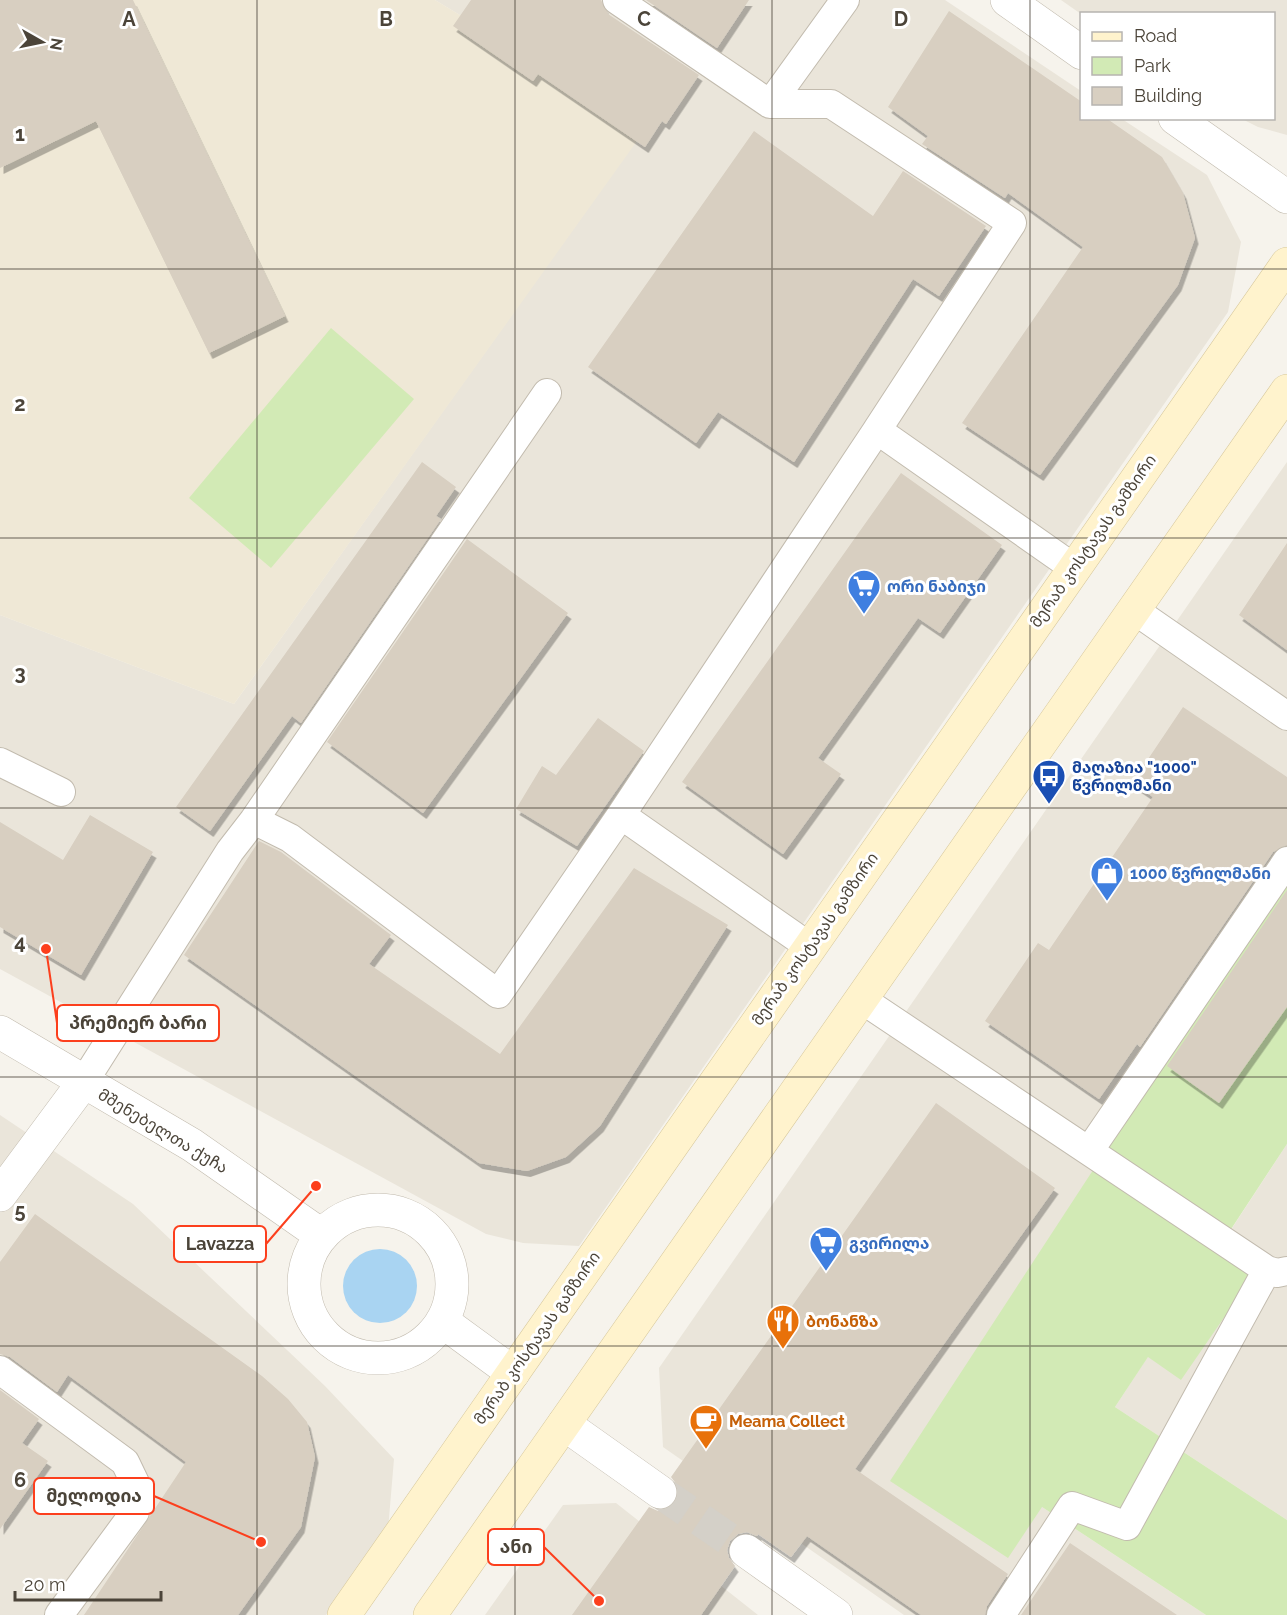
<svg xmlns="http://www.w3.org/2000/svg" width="1287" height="1615" font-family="Raleway,'Noto Sans Georgian',sans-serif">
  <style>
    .residential { fill: #eae5da }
    .education { fill: #efe8d6 }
    .green { fill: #d2eab5 }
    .water { fill: #a9d4f2 }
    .building { fill: #d8cfc1; filter: url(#shadow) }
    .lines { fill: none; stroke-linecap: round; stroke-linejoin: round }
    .street-tunnel { stroke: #d4d0c8; stroke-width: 33; stroke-dasharray: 33 16; stroke-linecap: butt }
    .lane-casing { stroke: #c2bbae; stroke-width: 30 }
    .street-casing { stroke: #c2bbae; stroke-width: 34 }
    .secondary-casing { stroke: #d6c79b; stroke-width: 34 }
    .lane { stroke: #fff; stroke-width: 28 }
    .street { stroke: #fff; stroke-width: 33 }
    .secondary { stroke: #fff3cd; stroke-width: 33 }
    .grid { fill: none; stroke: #4b4439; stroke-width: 1.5; stroke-opacity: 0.55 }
    .labels { text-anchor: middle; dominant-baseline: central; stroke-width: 6; stroke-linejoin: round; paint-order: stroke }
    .street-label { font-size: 16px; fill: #4b4439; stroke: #fff }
    .shop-label { font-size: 16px; font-weight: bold; fill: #366cbe; stroke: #fff; text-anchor: start }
    .transit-label { font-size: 16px; font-weight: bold; fill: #164399; stroke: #fff; text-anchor: start }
    .food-label { font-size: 16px; font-weight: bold; fill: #c56008; stroke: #fff; text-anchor: start }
    .grid-label { font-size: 20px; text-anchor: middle; font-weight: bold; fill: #4b4439; stroke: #fff; stroke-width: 6; stroke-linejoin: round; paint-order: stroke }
    .leader { fill: none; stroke: #fc3f1d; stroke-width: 2 }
    .callout-dot { fill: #fc3f1d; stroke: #fff; stroke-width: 2 }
    .callout { fill: #fff; stroke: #fc3f1d; stroke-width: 2 }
    .callout-label { font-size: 18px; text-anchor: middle; font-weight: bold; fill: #4b4439 }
  </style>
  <defs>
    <filter id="shadow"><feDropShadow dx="3.5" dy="6" stdDeviation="0" flood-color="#0004"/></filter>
  </defs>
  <rect width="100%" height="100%" fill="#f6f3ec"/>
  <!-- residential -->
  <path class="residential" d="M435,0H945L1081,91L1082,118L1122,119L1207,175L1241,242L1228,312L579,1246L523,1243L486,1234L0,969V615L234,704L646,127Z
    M1061,0H1287V135L1258,127L1242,119L1274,118V14H1081Z
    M1287,462V873L1042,1507L1206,1615H904L663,1447L659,1368Z
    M0,1115L133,1204L325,1386L394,1459L388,1530L326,1615H0Z
    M1287,1144V1520L1115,1407Z
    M616,1503L758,1615H485L563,1505Z"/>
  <!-- education -->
  <path class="education" d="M0,0H435L647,127L234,704L0,615Z"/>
  <!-- green -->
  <path class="green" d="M331,328L414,399L271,568L189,498Z
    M1287,873V1144L1218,1249L1254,1274L1181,1380L1148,1357L1115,1407L1287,1520V1615H1206L1042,1507L1008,1558L890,1481Z"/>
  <!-- water -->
  <path class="water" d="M343 1286a37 37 0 1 1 74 0a37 37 0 1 1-74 0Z"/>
  <!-- building -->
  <path class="building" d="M0,0H133L285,316L209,353L96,121L0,168Z
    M471,0H601L608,14L699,75L666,124L662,121L645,147L538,74L533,81L453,26Z
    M646,0H749L717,48Z
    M949,11L1082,102V118H1106L1162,157L1183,193L1195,238L1178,285L1040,475L962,423L1083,247L1008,193L1005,198L922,144L928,136L888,107Z
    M754,131L873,216L903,171L986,226L939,296L913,279L794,462L718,412L696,443L588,367Z
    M422,462L456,487L436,516L441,519L301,723L292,716L210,831L176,807Z
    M901,473L1002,545L940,633L918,618L818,758L841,774L783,854L682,782Z
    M467,539L568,613L423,813L327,742Z
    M1287,543V650L1239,615Z
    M1183,707L1287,777V845L1273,852L1140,1047L1137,1044L1099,1099L985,1021L1038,943L1049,950L1153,797L1132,783Z
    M598,718L644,751L577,846L516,809L542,766L556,775Z
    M90,815L153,852L81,975L0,927V822L63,860Z
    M259,841L281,852L391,935L369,964L500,1054L634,868L728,925L600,1126L566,1157L527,1171L479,1163L184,955Z
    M1287,890V1007L1219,1103L1167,1066Z
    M936,1103L1055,1188L855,1469L1008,1574L987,1606L985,1615H921L807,1536L791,1557L758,1534L757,1536L747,1532L738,1534L730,1541L727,1550L729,1558L735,1566L701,1615H572L649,1507L658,1511L667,1509L676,1502L679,1494L677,1485L671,1477Z
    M35,1214L262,1376L288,1399L307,1422L315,1457L301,1527L238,1615H84L186,1462L68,1375L57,1392L10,1357L0,1354V1262Z
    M0,1390L39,1419L22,1443L48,1461L0,1529Z
    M1070,1543L1177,1615H1021Z"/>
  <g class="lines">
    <!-- street-tunnel -->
    <path class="street-tunnel" d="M660,1492L746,1551"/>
    <!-- lane casing -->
    <g class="lane-casing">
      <path id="lane" d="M617,0L770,104L845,0
        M770,104H831L1012,223L877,430L1074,568
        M1134,610L1287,716
        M0,762L61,792
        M621,815L810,947
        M254,820L547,393
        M861,999L1267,1270L1277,1273L1287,1271
        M83,1083L230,851L254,820L290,838L498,994L621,815L877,430
        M1089,1151L1287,861
        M0,1370L125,1462L137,1487L135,1512L59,1615
        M1001,1615L1072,1506L1127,1526L1267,1270"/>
    </g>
    <!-- street casing -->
    <g class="street-casing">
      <path id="street" d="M1007,0L1082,53
        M1175,118L1287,197
        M0,1032L192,1145L321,1235
        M0,1195L83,1083
        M304 1284a74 74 0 1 1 148 0a74 74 0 1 1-148 0Z
        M442,1321L513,1373
        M564,1424L660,1492
        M746,1551L836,1615"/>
    </g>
    <!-- secondary casing -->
    <g class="secondary-casing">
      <path id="secondary" d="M344,1615L1287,264
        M430,1615L1287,391"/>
    </g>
    <!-- lane -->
    <use href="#lane" class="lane"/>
    <!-- street -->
    <use href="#street" class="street"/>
    <!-- secondary -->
    <use href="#secondary" class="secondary"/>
  </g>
  <!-- grid -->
  <path class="grid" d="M257,0V1615M515,0V1615M772,0V1615M1030,0V1615M0,269H1287M0,538H1287M0,808H1287M0,1077H1287M0,1346H1287"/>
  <!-- icons -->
  <defs>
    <g id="supermarket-pin" transform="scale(1.725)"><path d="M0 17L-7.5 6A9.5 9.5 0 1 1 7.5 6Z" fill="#3f7fe0" stroke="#fff"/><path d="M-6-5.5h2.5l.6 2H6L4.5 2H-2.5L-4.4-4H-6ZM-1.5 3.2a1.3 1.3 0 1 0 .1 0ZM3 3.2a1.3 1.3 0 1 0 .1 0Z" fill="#fff"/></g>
    <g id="bus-pin" transform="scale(1.725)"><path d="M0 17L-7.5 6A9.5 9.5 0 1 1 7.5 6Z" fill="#1a4fb4" stroke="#fff"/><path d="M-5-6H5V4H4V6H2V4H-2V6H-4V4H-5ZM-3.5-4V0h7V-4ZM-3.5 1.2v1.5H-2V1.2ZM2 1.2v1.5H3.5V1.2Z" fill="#fff"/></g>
    <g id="shop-pin" transform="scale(1.725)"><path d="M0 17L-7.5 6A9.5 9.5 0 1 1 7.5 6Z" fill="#3f7fe0" stroke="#fff"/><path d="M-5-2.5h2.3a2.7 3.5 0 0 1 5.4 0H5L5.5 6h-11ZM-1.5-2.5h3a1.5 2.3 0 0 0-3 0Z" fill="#fff"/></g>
    <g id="restaurant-pin" transform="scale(1.725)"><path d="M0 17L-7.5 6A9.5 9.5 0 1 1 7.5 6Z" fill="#e8710a" stroke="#fff"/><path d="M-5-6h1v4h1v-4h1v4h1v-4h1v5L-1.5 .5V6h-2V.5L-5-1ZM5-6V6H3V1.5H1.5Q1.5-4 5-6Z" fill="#fff"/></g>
    <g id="cafe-pin" transform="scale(1.725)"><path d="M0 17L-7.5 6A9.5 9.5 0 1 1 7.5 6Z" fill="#e8710a" stroke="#fff"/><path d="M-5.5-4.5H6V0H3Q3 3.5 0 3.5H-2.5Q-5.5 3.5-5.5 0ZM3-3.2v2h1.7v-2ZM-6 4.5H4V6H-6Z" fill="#fff"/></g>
  </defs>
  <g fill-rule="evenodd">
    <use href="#supermarket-pin" x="864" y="586"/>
    <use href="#bus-pin" x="1049" y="776"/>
    <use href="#shop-pin" x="1107" y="873"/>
    <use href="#supermarket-pin" x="826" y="1243"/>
    <use href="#restaurant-pin" x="783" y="1321"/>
    <use href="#cafe-pin" x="706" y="1421"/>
  </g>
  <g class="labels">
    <!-- street labels -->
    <g class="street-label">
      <text transform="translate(1093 541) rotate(-55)">მერაბ კოსტავას გამზირი</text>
      <text transform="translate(815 939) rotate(-55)">მერაბ კოსტავას გამზირი</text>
      <text transform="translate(163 1131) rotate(31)">მშენებელთა ქუჩა</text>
      <text transform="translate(537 1338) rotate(-55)">მერაბ კოსტავას გამზირი</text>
    </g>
    <!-- shop labels -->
    <g class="shop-label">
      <text x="887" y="586">ორი ნაბიჯი</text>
      <text x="1130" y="873">1000 წვრილმანი</text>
      <text x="849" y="1243">გვირილა</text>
    </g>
    <!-- transit labels -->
    <g class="transit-label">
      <text x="1072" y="767">მაღაზია "1000"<tspan x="1072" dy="18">წვრილმანი</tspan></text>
    </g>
    <!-- food labels -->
    <g class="food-label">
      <text x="806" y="1321">ბონანზა</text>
      <text x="729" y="1421">Meama Collect</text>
    </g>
  </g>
  <g class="grid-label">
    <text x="129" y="26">A</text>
    <text x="386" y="26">B</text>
    <text x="644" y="26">C</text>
    <text x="901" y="26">D</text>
    <text x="20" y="141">1</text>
    <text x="20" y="411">2</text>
    <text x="20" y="680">3</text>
    <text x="20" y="949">4</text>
    <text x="20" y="1218">5</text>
    <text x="20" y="1487">6</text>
  </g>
  <!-- callouts -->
  <path class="leader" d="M46 949L57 1023M316 1186L266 1244M261 1542L154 1496M599 1601L544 1547"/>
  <g class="callout-dot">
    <circle cx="46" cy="949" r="6"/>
    <circle cx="316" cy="1186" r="6"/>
    <circle cx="261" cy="1542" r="6"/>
    <circle cx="599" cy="1601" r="6"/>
  </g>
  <g class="callout">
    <rect x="57" y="1005" width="162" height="36" rx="6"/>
    <rect x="174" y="1226" width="92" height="36" rx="6"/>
    <rect x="34" y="1478" width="120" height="36" rx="6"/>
    <rect x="488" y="1529" width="56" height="36" rx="6"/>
  </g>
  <g class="callout-label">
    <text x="138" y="1029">პრემიერ ბარი</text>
    <text x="220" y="1250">Lavazza</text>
    <text x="94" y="1502">მელოდია</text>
    <text x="516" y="1553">ანი</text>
  </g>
  <!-- legend -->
  <rect x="1080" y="12" width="195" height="108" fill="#ffffff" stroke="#b7b4b0" stroke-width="1.5"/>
  <rect x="1092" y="32" width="30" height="9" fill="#fff3cd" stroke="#b7b4b0" stroke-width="1.5"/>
  <text x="1134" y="42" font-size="18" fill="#4b4439">Road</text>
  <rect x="1092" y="57" width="30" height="18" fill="#d2eab5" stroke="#b7b4b0" stroke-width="1.5"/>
  <text x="1134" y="72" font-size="18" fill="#4b4439">Park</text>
  <rect x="1092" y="87" width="30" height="18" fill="#d8cfc1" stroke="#b7b4b0" stroke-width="1.5"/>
  <text x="1134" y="102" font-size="18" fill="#4b4439">Building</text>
  <!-- north arrow -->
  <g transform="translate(42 42) rotate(99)" stroke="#ffffff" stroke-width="4.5" paint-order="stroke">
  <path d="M0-4.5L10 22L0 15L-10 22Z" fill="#4b4439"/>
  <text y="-9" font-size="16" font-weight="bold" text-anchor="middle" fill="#4b4439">N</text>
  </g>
  <!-- scale -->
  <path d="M15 1591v9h146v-9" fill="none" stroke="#4b4439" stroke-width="3"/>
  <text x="24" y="1591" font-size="18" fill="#4b4439" stroke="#ffffff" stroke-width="4.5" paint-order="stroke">20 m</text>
</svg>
